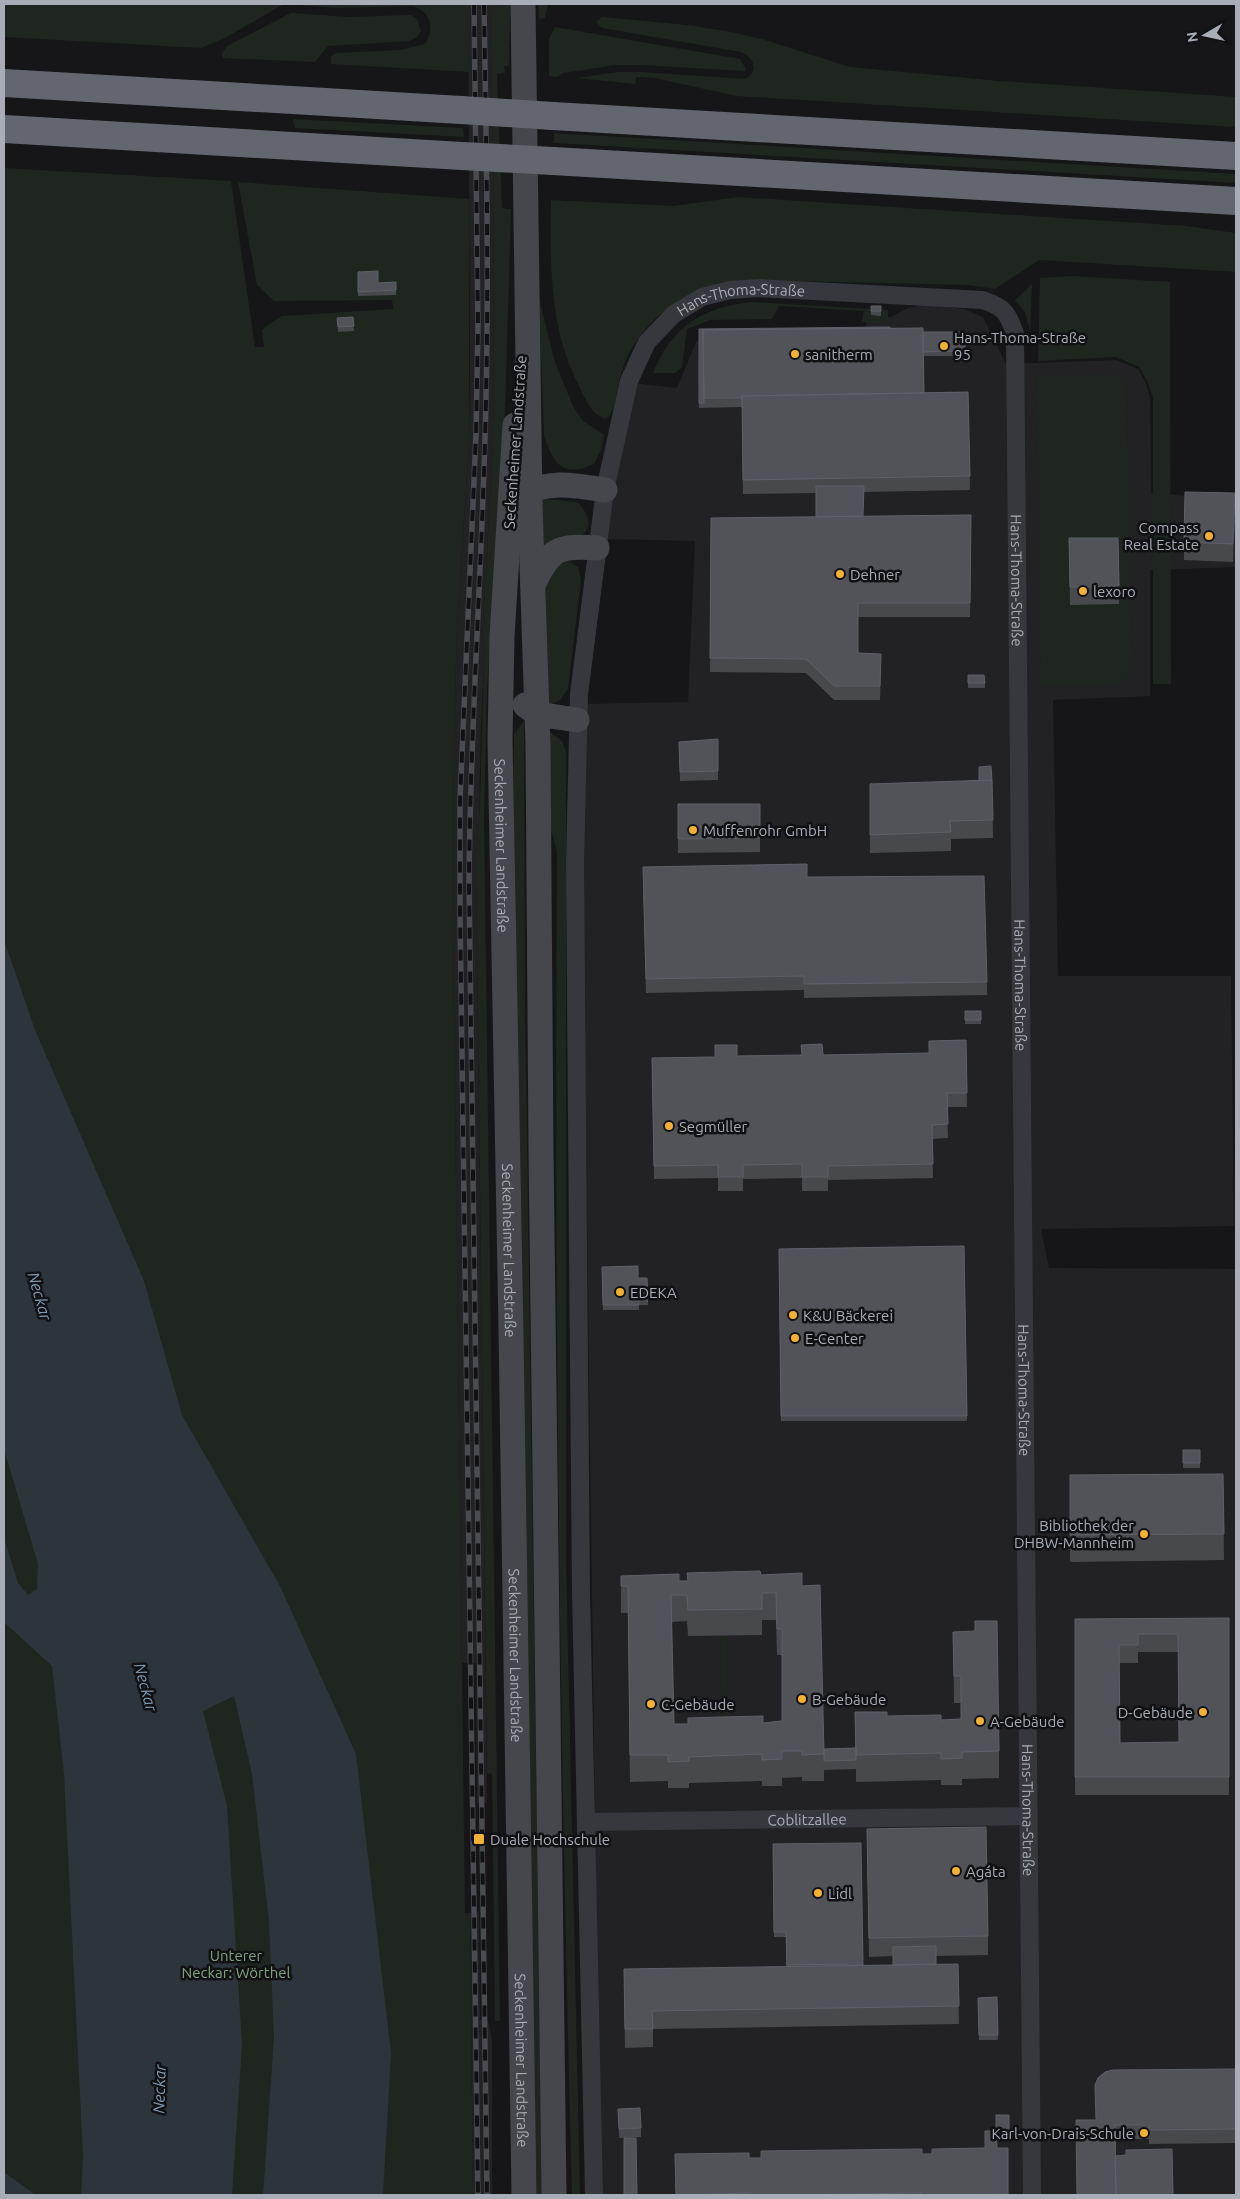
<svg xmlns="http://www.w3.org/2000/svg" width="1240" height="2199" font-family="Ubuntu,sans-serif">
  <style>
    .built { fill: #222225 }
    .green { fill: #1e261f }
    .water { fill: #2c353c }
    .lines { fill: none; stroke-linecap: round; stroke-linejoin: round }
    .street { stroke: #37383d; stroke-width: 18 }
    .secondary { stroke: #45474d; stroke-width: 25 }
    .highway { stroke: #63666e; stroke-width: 28 }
    .rail-casing { stroke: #4a4c52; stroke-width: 5.5 }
    .rail { stroke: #111113; stroke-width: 4; stroke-dasharray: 11; stroke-linecap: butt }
    .highway-bridge { stroke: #63666e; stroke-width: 28 }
    .wall { fill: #47494d; fill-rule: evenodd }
    .shaded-wall { fill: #2f3033 }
    .building { fill: #525359; stroke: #5f6168; fill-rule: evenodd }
    .poi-dot { fill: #f2b134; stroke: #111113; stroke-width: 2 }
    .labels { text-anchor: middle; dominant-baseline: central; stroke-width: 5; stroke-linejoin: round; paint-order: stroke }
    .street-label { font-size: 15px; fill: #a8adb8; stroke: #111113 }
    .poi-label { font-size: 15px; fill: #a8adb8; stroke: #111113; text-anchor: start }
    .park-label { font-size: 15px; fill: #7fa381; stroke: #111113 }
    .water-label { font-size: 16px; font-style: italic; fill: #7f9bb3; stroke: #111113 }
  </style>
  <rect width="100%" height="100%" fill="#161618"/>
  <!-- built -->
  <path class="built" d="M468,4H490L494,197L493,444L482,642L485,645L481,724L479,822L476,856L487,1803H477L476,1663H462L453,937L454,736L457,628L469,442L470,359Z
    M926,305L964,309L983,317L1006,364L1116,360L1138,369L1146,383L1150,398L1151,493L1236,500V567L1150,570V696L1053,700L1058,976H1231L1234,1226L1041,1229L1049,1268L1236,1269V2195H600L583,915V704L688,702L695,541L605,539L632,383L677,388L696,342L711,329L865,328L867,321L891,317L907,308Z
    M479,1912L480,2019L488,2020L492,2038V2195H473L470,1918L465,1913Z"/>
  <!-- green -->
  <path class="green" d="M4,4H468L469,72L331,64V57L336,53L400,50L425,44C435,29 431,11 412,6L339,8L284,4L225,38L201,48L4,37Z
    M490,4H510L509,66H504L505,73L497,74L502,208L511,209L505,412L487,689L484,819L500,2021H495L492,1774L487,1773L476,856C483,787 481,716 485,645L482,642L493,444L494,197Z
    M538,4H548L545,18L539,19Z
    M291,13L348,17L411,15L417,19L421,31L417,37L410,41L328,46L315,62L223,58L222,53L227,46Z
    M602,17L688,25L731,32L762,39L850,67L1000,81L1236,97V127L736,96L655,78L636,77L635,84L577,78L617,72H641L745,79C759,72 755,58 741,52L602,28L596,22Z
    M555,27L740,59L745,68V71L642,65H616L563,73L557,77L549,76V39Z
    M293,119L463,128L464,137L295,128Z
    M554,133L1236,174V183L554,143Z
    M4,168L231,181L255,347H264L262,330L269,324L282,316L393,309L392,300L274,301L257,285L238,182L469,199V442L457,628L454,736L453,937L465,1913L470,1918L473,2195H102L82,2178L81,2195H36L4,2172Z
    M738,197L1186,226L1236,233V272L1039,260L995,289L968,285L748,280C692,286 638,316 621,374C617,387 617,411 606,419C591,414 586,400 580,388C549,328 550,265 551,200L673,206Z
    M1073,276L1170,282L1171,684H1153V398L1148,383L1139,367L1116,357L1038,361L1040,278Z
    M1032,284L1030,331L1025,312L1015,300Z
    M539,298L555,362L573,406L582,420L604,435L601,450L594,464C563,478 554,465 544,436Z
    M752,302L888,310V322H862L864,311L779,306L772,319L710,320L687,329L682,367L675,373H653C672,326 703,307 752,302Z
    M1108,375L1121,377L1126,386L1131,668L1125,680L1114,684H1041L1037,376Z
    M534,498L577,502C611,535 561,547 536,558Z
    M557,561H569L578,567L581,580L568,689L560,700L548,706L544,585Z
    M524,721L525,1003L542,2195H535L523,1279L513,844L514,734Z
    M549,731L562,741L566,752V1559L580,2195H572C560,1748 554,1300 557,852L551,830Z
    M720,1636H727L729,1743H722Z"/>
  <!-- water -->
  <path class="water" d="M4,940L35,1030L144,1281L182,1415L280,1586L356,1754L391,2053L383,2195H263L274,2038L269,1922L252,1774L234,1696L203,1711L227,1806L233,1902L242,2045L232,2195H81L83,2155L64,1774L52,1666L4,1622V1538L18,1583L28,1595L37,1589L38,1564L4,1449Z
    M4,2172L36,2195H4Z"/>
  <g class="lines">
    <!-- street -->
    <g class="street">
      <path id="s1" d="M587,1822L1028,1816"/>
      <path id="s2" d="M594,2195L581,1592L578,1247L575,863L579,694L605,490L629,381L647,342L674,314L702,297L730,290L758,288L983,300C1004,307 1008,313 1015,334L1032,2195"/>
    </g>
    <!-- secondary -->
    <g class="secondary">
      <path d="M523,4L530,505L538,744L541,1151L554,2195"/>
      <path id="s3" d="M515,425L502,637L500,740L511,1329L524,2195"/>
      <path d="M515,495C552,481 568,484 605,490"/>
      <path d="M533,585C550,549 557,545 597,548"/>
      <path d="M525,705L537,714L577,720"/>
    </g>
    <!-- highway -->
    <path class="highway" d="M4,83L461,110
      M553,116L1236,156
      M4,129L462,156
      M553,161L1236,201"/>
    <!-- rail casing -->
    <g class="rail-casing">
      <path id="rail" d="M474,4L478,326L476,435L460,800V912L478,2195
        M484,4C486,135 489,266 486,398C483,560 470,721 469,884L487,2195"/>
    </g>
    <!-- rail -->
    <use href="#rail" class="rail"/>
    <!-- highway-bridge -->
    <path class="highway-bridge" d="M461,110L553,116
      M462,156L553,161"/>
  </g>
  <!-- wall -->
  <path class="wall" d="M358,272L378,283L396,282V295L358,296Z
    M871,306H881V316L871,315Z
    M353,317L354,331L338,332L337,318Z
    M890,328L923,332H965V356H923L924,393L968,392L970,490L864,492L863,516L971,515L970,617H858V653L881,668L880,700H834L806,673L710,672L711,518L816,517V493L743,494L742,407L699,408V329Z
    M1235,512L1233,562L1184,560V542Z
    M1069,538H1118L1119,604L1070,605Z
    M968,675L985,683V688H968Z
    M718,739V780L680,781L679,742Z
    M992,780L993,838L951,839V851L870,853V784Z
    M678,804H760V852L678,853Z
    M807,877L987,982V995L804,998V990L646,993L643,881Z
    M965,1011H981V1024H965Z
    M966,1040L967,1107H947L948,1138L932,1139L933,1178L828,1180V1191H802V1178L743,1179V1191H718V1178L654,1179L652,1058L929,1053Z
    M964,1246L967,1421H781L779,1249Z
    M602,1267L638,1278L648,1300V1305H639V1310H603Z
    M1183,1450H1200V1468H1183Z
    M1223,1474L1224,1560L1070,1562V1475Z
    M761,1575L802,1586L824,1749L855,1748V1712L887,1716L941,1720L961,1719V1703H954L953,1632L999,1751V1778L962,1779V1785H941V1780L856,1782V1769L824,1770V1781H802V1777L782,1778V1786H762V1781L689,1783V1788H668V1781L630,1782L628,1613H621V1576L679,1581ZM762,1620H776L777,1655H782V1721L763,1723L674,1724L671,1622L687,1621L688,1636L762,1635Z
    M1229,1618V1795H1075V1619ZM1138,1652H1178L1179,1742L1120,1743L1119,1663H1138Z
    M773,1844L863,1965H893V1956L869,1957L867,1848L988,1936V1955L936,1956V1964H958L959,2024L653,2029V2047L625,2048L624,1987L786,1967V1937H774Z
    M997,1997L998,2040H979L978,1998Z
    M1236,2069V2143L1149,2144V2139H1115V2156L1126,2155L1172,2149L1077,2195L1096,2120Z
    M618,2109L641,2128V2137L619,2138Z
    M1009,2115V2139H997V2148H1008V2195H676L675,2154L749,2158L932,2154L985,2148L996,2131Z"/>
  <!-- shaded-wall -->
  <path class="shaded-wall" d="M1235,493V512L1233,562V544Z
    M881,654V668L880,700V686Z"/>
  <!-- building -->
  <path class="building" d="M378,271V283L396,282V290L358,292V272Z
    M871,306H881V311H871Z
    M353,317L354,326L338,327L337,318Z
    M890,327V328L703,330L704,403H699V329Z
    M923,328L924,393L742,396V398H704L703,330Z
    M923,332H965V351L923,352Z
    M968,392L970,476L743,480L742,396Z
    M816,486H864L863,516L816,517Z
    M1185,492L1235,493L1233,544L1184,542Z
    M971,515L970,603H858V653L881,654L880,686H834L806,659L710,658L711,518Z
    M1069,538H1118L1119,586L1070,587Z
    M968,675H984L985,683H968Z
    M718,739V771L680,772L679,742Z
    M991,766L992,780L979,781V767Z
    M992,780L993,820L950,821L951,832L870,835V784Z
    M678,804H760V838L678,839Z
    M807,864V877L984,876L987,982L804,984V976L646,979L643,867Z
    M965,1011H981V1020H965Z
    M966,1040L967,1093H947L948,1124L932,1125L933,1164L828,1166V1177H802V1164L743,1165V1177H718V1165L654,1166L652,1058L715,1057V1045H737V1056L802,1055L801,1045L822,1044L823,1055L929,1053V1041Z
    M964,1246L967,1416H781L779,1249Z
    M638,1266V1278H647L648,1300H638L639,1305H603L602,1267Z
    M1183,1450H1200V1463H1183Z
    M1223,1474L1224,1534L1070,1535V1475Z
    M760,1571L761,1575L802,1573V1586L820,1585L824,1754L802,1755V1751H782V1759L762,1760V1754L689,1757V1761L668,1762V1755H630L628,1586H621V1576L679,1574V1581H688L687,1573ZM762,1593H776L777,1629H782V1721L763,1723V1716L722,1717L688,1718V1724H674L671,1595H687L688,1610L762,1609Z
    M1229,1618V1777H1075V1619ZM1138,1634H1178L1179,1742L1120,1743L1119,1645H1138Z
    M975,1621H997L999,1751L962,1752V1758L941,1759V1753L856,1755L855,1712H887V1716L941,1715V1720L961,1719V1676H954L953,1632L975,1631Z
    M856,1748V1760L824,1761V1749Z
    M986,1827L988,1936L869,1938L867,1829Z
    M861,1843L863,1965L847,1966V1964L787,1965L786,1932H774L773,1844Z
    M936,1946V1964L893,1965V1947Z
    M958,1964L959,2006L652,2011L653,2029H625L624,1969Z
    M997,1997L998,2035H979L978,1998Z
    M1236,2069V2129L1149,2130V2125H1115L1116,2195H1077L1076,2120H1096L1095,2085L1098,2078L1105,2072L1113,2070Z
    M640,2108L641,2128L619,2129L618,2109Z
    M996,2115H1009V2134H996Z
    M985,2131H996L997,2148H1008V2194L934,2195H921V2193L773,2195H750V2193L676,2195L675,2154L749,2153V2158H761V2151L922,2149V2154H932V2149L985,2148Z
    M624,2138H636L637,2195H624Z
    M1172,2149L1173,2195H1116L1115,2156L1126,2155V2150Z"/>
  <!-- markers -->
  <g class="poi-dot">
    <circle cx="944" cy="346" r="5"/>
    <circle cx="795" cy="354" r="5"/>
    <circle cx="1209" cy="536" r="5"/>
    <circle cx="840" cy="574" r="5"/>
    <circle cx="1083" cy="591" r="5"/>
    <circle cx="693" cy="830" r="5"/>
    <circle cx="669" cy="1126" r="5"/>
    <circle cx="620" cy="1292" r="5"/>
    <circle cx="793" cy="1315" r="5"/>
    <circle cx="795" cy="1338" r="5"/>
    <circle cx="1144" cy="1534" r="5"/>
    <circle cx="802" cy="1699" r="5"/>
    <circle cx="651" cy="1704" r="5"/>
    <circle cx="1203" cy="1712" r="5"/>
    <circle cx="980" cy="1721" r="5"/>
    <rect x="473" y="1833" width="12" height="12" rx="2.5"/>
    <circle cx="956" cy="1871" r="5"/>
    <circle cx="818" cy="1893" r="5"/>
    <circle cx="1144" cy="2133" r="5"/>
  </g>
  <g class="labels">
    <!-- street labels -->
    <g class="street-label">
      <text stroke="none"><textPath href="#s2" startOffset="1971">Hans-Thoma-Straße</textPath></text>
      <text transform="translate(515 442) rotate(-86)">Seckenheimer Landstraße</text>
      <text stroke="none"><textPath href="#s2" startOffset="2511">Hans-Thoma-Straße</textPath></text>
      <text stroke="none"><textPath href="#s3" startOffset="421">Seckenheimer Landstraße</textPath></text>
      <text stroke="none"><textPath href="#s2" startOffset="2916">Hans-Thoma-Straße</textPath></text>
      <text stroke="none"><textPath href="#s3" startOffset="826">Seckenheimer Landstraße</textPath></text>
      <text stroke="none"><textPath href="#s2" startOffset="3321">Hans-Thoma-Straße</textPath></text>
      <text stroke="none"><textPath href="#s3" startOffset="1231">Seckenheimer Landstraße</textPath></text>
      <text stroke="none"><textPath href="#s2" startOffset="3741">Hans-Thoma-Straße</textPath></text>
      <text stroke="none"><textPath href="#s1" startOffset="220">Coblitzallee</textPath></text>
      <text stroke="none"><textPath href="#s3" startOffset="1636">Seckenheimer Landstraße</textPath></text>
    </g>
    <!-- poi labels -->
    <g class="poi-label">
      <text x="954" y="337">Hans-Thoma-Straße<tspan x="954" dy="17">95</tspan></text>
      <text x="805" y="354">sanitherm</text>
      <text x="1199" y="527" text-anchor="end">Compass<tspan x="1199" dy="17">Real Estate</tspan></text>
      <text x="850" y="574">Dehner</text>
      <text x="1093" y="591">lexoro</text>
      <text x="703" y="830">Muffenrohr GmbH</text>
      <text x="679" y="1126">Segmüller</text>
      <text x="630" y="1292">EDEKA</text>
      <text x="803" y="1315">K&amp;U Bäckerei</text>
      <text x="805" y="1338">E-Center</text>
      <text x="1134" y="1525" text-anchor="end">Bibliothek der<tspan x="1134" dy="17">DHBW-Mannheim</tspan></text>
      <text x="812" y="1699">B-Gebäude</text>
      <text x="661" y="1704">C-Gebäude</text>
      <text x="1193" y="1712" text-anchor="end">D-Gebäude</text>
      <text x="990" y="1721">A-Gebäude</text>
      <text x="490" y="1839">Duale Hochschule</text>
      <text x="966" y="1871">Agáta</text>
      <text x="828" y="1893">Lidl</text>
      <text x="1134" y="2133" text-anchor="end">Karl-von-Drais-Schule</text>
    </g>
    <!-- park labels -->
    <g class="park-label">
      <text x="236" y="1955">Unterer<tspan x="236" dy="17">Neckar: Wörthel</tspan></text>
    </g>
    <!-- water labels -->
    <g class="water-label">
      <text transform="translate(40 1296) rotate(74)">Neckar</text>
      <text transform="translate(146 1687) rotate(75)">Neckar</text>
      <text transform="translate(159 2089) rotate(-88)">Neckar</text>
    </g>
  </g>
  <!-- border -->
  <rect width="1240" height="2199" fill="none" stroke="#a8adb8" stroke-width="10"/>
  <!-- north arrow -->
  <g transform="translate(1205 35) rotate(261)" stroke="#111113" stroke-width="4" paint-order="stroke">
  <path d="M0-4L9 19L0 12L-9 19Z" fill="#a8adb8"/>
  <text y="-8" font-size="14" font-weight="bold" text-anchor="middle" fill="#a8adb8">N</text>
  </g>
</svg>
